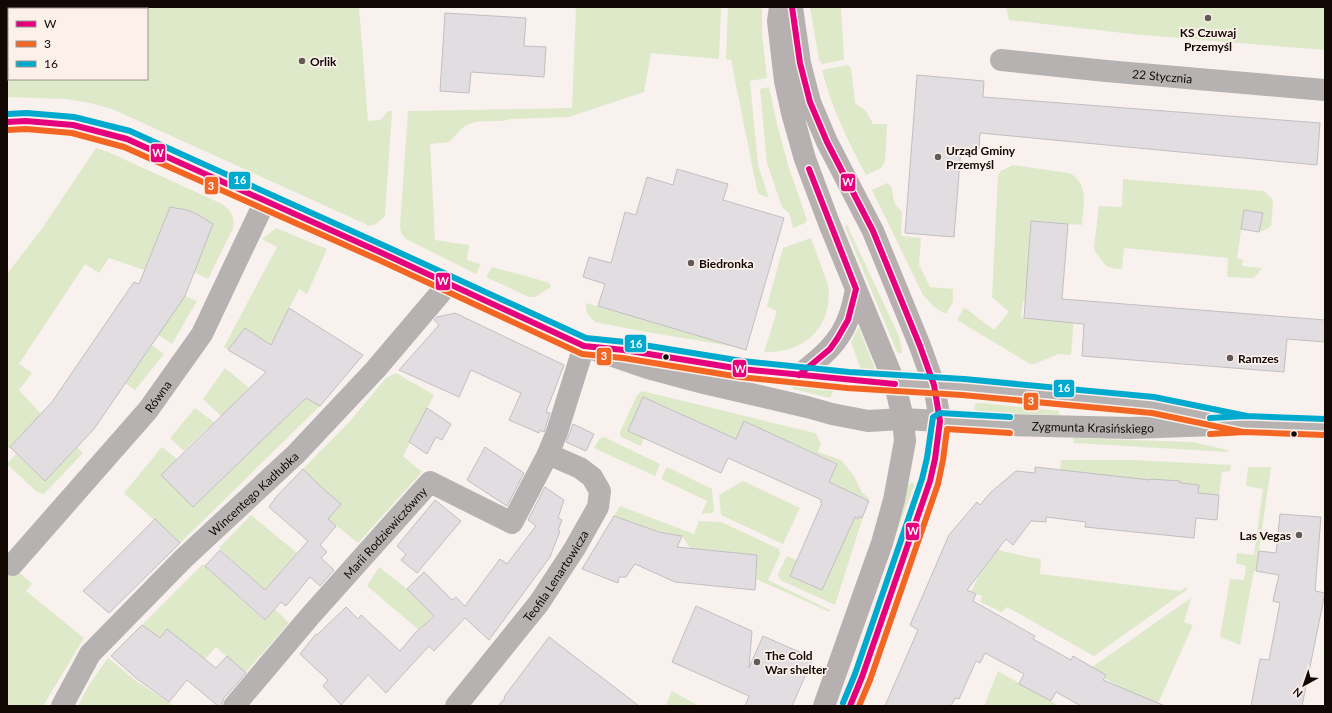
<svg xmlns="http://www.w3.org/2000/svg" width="1332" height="713" font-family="Lato,sans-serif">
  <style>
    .green { fill: #dee9ca; fill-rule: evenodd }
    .building { fill: #e1dde1; stroke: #c2bec1 }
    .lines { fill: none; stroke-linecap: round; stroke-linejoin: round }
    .minor { stroke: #b7b2b2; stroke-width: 22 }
    .tertiary { stroke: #b7b2b2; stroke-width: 22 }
    .secondary { stroke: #b7b0b1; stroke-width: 22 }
    .bus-1-casing { stroke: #fcf0ea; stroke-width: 9 }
    .bus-2-casing { stroke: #fcf0ea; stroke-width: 9 }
    .bus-3-casing { stroke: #fcf0ea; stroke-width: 9 }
    .bus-1 { stroke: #e5007d; stroke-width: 6 }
    .bus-2 { stroke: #f26522; stroke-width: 6 }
    .bus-3 { stroke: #00a9ce; stroke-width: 6 }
    .poi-dot { fill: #625a57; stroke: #fcf0ea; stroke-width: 1.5 }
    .bus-dot { fill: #120905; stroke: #fcf0ea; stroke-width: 1.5 }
    .labels { text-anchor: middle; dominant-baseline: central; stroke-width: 3.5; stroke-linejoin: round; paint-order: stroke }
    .poi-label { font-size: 12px; font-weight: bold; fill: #120905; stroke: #fcf0ea; text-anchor: start }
    .street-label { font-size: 12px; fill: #120905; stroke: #fcf0ea }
    .line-badge { stroke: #fcf0ea; stroke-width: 1.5 }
    .badge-label { font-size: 11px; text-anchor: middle; font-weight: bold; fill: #fff }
  </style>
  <rect width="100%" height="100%" fill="#f8f1ee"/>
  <!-- green -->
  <path class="green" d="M7,7H359L368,121L380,120L388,111H392L385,216L376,224L370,226L112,109L90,103L65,99L7,97ZM9,9H147V79H9Z
    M576,7H721L719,59L651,53L644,92L569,117L511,119C496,124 478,118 465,126C458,131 455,137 449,142L430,144L435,240L469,245L467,260L481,264L476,274L406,239L401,233L400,226L408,111L572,108Z
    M728,7H762V33L767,78L750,81L758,165L769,198L759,194L757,190L731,60L726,59Z
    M810,7H841L844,60L822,64L819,60Z
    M1006,7H1325V50L1141,35L1009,20Z
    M847,65L851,68L855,103L866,111L873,124H887L885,162L881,168L866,175C848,141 831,107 822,70Z
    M769,87L777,124L788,165L807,220L805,223L793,228L789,213L782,207L767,163L760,89Z
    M96,148L108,152L220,203C230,209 235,215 233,228L208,279L194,272L213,224C197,214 189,210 170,207L144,270L109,258L99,273L85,264L19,364L32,373L19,390L41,414L7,450V274L41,230Z
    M1013,165L1069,173C1090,183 1083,206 1082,225L1031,221L1026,301H1023L1021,317L1062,322L1075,305L1071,355L1059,354L1034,364H1030L957,320L963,309L965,308L994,330L1009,312L992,297L998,175L1001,171Z
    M1123,179L1264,191L1272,199L1273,203L1271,226L1265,230L1259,232L1263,213L1244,210L1237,258L1243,260L1242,266L1262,268L1256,276L1253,278L1227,277L1228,258L1124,248L1122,269L1112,268L1106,266L1095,251L1094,247L1099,206L1122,207Z
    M887,183L892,187C893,197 893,205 902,211L901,236L921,238L919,265L930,287L953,289V302L946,314L934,307L923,295L872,190Z
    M847,225L899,336L902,352L901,354L897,352L845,227Z
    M276,228L327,249L307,294L299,289L273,340L265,352L229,350L224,347L277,247L262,239Z
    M811,238L828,285C834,326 804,354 764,352L777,311L767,306L783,248Z
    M492,267L547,282L549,283L551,287L535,297H529L486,277Z
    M185,296L197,301L172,344L158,335Z
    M586,303L742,348L641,331L595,322L587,313L586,308Z
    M858,328H859L875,369L873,371L861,370L851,342Z
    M152,345L164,354L135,390L125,383Z
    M225,368L249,388L221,416L203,399Z
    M396,373L434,395L403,456L422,472L358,543L328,519L341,504L324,490L303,469L350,421L386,378Z
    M793,386L834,390L830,398L793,389Z
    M642,391L815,433L821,443L818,452L841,460L854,476L862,493L869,498L835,605L780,580L778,574L787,556L797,560L790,576L822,590L855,517L858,518L866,500L829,482L837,463L744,421L736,439L644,397L628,431L644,438L641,446L621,437L620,432L637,395Z
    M306,398L320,406L180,543L124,493L162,447L177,459L161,475L193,507Z
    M976,403H981L1059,411V415L979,412L976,411L974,408Z
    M195,408L214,422L184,451L170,438Z
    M604,437L660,464L655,476L594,448L600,438Z
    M1073,438L1192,442L1228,450V452L1074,443Z
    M77,447L83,453L44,494L37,492L7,464L16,454L45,481Z
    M1061,460H1133L1231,465L1230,471L1222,472L1219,495L1198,493V485L1180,483V481L1151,479L1150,481L1060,470Z
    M667,467L712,489L714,512L712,513L701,514L707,501L661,479Z
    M1248,467H1271L1256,571H1254L1240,645L1220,637L1230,579L1244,580L1246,566L1236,563L1237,553L1254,555L1263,489L1246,486Z
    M743,481L800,508L783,544L721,515L719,495Z
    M912,482L914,484V486L893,542L890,540L908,485Z
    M620,506L694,534L699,521L721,522L779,549L780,554L768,580L830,610V612L756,579L757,555L690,548L682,536L655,530L614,516Z
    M251,515L297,553L265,590L219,548Z
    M998,550L1028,557L1041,559L1040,574L1181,591L1186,587L1188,589L1094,656L1007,607L1002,612L980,602L982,596L971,592L979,575Z
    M7,561L32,584L26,591L84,638L43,706H7Z
    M203,564L264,620L275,609L289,623L245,673L216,647L205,659L190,647L183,655L142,625Z
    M379,567L407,589L433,615L419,630L367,586Z
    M1191,598L1184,622L1193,625L1158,703L1138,695L1134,706L1127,691L1104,678L1106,675L1092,667Z
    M108,658L135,680L174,706H78L89,685Z
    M998,671L1059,706H984Z
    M672,691L699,706H665Z"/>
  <!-- building -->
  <path class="building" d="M445,13L526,18L524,46L546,47L544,77L471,72L469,93L440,91Z
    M917,75L984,81L983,97L1320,123L1317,165L980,133L979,149L961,148L954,237L905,233Z
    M677,169L728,184L723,200L784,218L746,350L598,306L605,284L583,277L589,257L611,263L625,212L636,215L647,177L673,185Z
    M170,207L187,210L197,214L213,224L185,296L94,429L45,481L10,447L52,402L134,282L139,284Z
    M1244,210L1263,213L1259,232L1241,229Z
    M1031,221L1068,224L1062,299L1325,320V342L1287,339L1284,372L1082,356L1084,324L1024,318Z
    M289,308L363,355L320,406L306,398L193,507L161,475L266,372L228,350L245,328L271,345Z
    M455,313L564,365L546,412L550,413L544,432L540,430L539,433L509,420L521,393L471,370L459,397L399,370L439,325L434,320L437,317Z
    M643,397L736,439L744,421L837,464L829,482L869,501L862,518L859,516L858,519L855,517L822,590L790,576L822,503L820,502L822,500L728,458L721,473L628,431Z
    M427,408L451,424L442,440L436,437L427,454L409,442Z
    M573,424L594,434L586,451L566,442Z
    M485,447L524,473L507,506L467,480Z
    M1035,467L1150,480L1151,479L1180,481V483L1199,485L1198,493L1219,495L1217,520L1196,518L1194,538L1085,527L1086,522L1046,517V522L1031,521L1013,545L1006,539L967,590L976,594L973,601L1035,636L1033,639L1071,660L1073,656L1106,675L1103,680L1165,706H1081L1056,692L1051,701L1019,684L1024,674L985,653L980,663L976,661L959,699L955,698L951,706H885L918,630L910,625L949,535L977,502L980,505L990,493L1016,471L1035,473Z
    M303,469L321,487L341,504L328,519L336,526L320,545L327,552L321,558L334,570L320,586L310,577L286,606L281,602L265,620L205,566L220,550L265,590L308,541L269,507L275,499H274Z
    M545,487L564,500L558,518L562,520L558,530L560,531L550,557L489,640L465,618L434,651L429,646L386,693L368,675L341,705L323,686L328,680L300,654L316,634L317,635L346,607L358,619L361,615L400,651L415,633L434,616L407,589L424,572L452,600L456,597L465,606L500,559L507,564L536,526L528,520Z
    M435,500L461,521L417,573L401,560L406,554L397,546Z
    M1280,514L1321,517L1315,591L1325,593L1302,706H1251L1260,659L1269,660L1280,603L1273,601L1279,575L1256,571L1259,551L1276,553Z
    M614,516L659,532L682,536L677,547L757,555L755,590L675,582L635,564L626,577H619L618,583L582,569Z
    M155,519L180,543L109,613L83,591Z
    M696,606L752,631L749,668L763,636L813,658L792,706H745L749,696L672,662Z
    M142,625L160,638L167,629L216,668L227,656L246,673L224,698L221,706H218L187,680L169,702L136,678L111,656Z
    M549,637L639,706H498L505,698L504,697Z"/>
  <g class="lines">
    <!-- minor -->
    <g class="minor">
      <path id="s1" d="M1001,60L1106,71L1325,90"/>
      <path d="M7,122L26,121L73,125L127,139L382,253L555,333L584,346L648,368L704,383L807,407L832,414L868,421L903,419"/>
      <path d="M634,352L741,369L895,384"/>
      <path id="s2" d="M12,565L148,410L202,334L265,201"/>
      <path id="s3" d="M62,706L90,654L183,559L296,454L375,370L449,283"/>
      <path id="s4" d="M234,706L311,615L430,482L512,523L548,454L557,432L584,346"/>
      <path id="s5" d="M456,706L539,603L575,548L598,507L600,491L592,477L580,468L548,454"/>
    </g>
    <!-- tertiary -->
    <g class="tertiary">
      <path d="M895,384L963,387L1153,405L1211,417"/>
      <path id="s6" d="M903,419L1010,425L1130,428L1245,424L1325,427"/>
    </g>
    <!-- secondary -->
    <path class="secondary" d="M780,7L778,21L785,81L792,113L805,159L829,223L895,384L903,419L905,441L894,500L882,543L824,706
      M792,7L800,63L810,102L827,142L873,231L920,346L934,385L940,421L935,459L930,481L862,677L850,706
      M799,375C819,359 839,344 848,319C852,310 854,299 856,289"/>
    <!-- bus-1 casing -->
    <g class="bus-1-casing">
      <path id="bus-1" d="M792,7L800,63L810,102L827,142L873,231L920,346L934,385L940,421L935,459L930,481L862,677L850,706
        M7,122L26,121L73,125L127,139L382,253L584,346L624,350L741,369L895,384
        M799,375L830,349L837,339L848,320L856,289L809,169"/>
    </g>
    <!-- bus-2 casing -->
    <g class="bus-2-casing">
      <path id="bus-2" d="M7,130L26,129L72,133L124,147L379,260L582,354L623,358L740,377L847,388L962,395L1152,413L1243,432
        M1210,434L1245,432L1325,435
        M859,706L870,680L938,484L943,460L947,429L1010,433"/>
    </g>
    <!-- bus-3 casing -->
    <g class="bus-3-casing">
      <path id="bus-3" d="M7,114L27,113L74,117L130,131L385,246L586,338L625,342L742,361L849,372L964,379L1154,397L1247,416
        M1210,418L1245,416L1325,419
        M843,703L855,674L922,479L927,458L933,417L940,413L1010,417"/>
    </g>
    <!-- bus-1 -->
    <use href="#bus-1" class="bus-1"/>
    <!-- bus-2 -->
    <use href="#bus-2" class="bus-2"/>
    <!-- bus-3 -->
    <use href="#bus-3" class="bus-3"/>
  </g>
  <!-- markers -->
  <g class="poi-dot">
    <circle cx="1208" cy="18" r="4"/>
    <circle cx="302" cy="61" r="4"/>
    <circle cx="938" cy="157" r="4"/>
    <circle cx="691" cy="263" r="4"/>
    <circle cx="1230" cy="358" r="4"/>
    <circle cx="1299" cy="535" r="4"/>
    <circle cx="757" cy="662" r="4"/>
  </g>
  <g class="bus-dot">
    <circle cx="666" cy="357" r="3.5"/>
    <circle cx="1294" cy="434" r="3.5"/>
  </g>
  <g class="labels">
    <!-- poi labels -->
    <g class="poi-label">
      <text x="1208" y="32" text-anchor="middle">KS Czuwaj<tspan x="1208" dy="14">Przemyśl</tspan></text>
      <text x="310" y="61">Orlik</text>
      <text x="946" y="150">Urząd Gminy<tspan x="946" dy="14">Przemyśl</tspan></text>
      <text x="699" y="263">Biedronka</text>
      <text x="1238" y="358">Ramzes</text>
      <text x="1291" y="535" text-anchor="end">Las Vegas</text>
      <text x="765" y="655">The Cold<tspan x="765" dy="14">War shelter</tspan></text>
    </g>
    <!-- street labels -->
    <g class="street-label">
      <text stroke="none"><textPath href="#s1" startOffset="162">22 Stycznia</textPath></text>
      <text stroke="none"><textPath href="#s2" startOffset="223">Równa</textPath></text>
      <text stroke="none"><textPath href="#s6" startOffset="190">Zygmunta Krasińskiego</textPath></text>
      <text stroke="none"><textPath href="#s3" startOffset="288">Wincentego Kadłubka</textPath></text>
      <text stroke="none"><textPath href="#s4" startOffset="230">Marii Rodziewiczówny</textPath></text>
      <text stroke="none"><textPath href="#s5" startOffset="164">Teofila Lenartowicza</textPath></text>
    </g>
  </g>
  <g class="line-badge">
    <rect x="150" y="143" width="16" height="20" rx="4" fill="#e5007d"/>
    <rect x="228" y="171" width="23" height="19" rx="4" fill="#00a9ce"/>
    <rect x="840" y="173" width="16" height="19" rx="4" fill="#e5007d"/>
    <rect x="204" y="176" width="15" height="19" rx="4" fill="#f26522"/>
    <rect x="435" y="272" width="16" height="19" rx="4" fill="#e5007d"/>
    <rect x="624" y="334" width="23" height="19" rx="4" fill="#00a9ce"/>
    <rect x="596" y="347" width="16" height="19" rx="4" fill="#f26522"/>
    <rect x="732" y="359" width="15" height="19" rx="4" fill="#e5007d"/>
    <rect x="1053" y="379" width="22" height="19" rx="4" fill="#00a9ce"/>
    <rect x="1023" y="392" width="16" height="19" rx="4" fill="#f26522"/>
    <rect x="905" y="522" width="15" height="19" rx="4" fill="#e5007d"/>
  </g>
  <g class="badge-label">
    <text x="158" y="157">W</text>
    <text x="240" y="184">16</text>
    <text x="848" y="186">W</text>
    <text x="211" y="190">3</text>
    <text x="443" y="285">W</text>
    <text x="636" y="348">16</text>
    <text x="604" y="360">3</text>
    <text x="740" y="373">W</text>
    <text x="1064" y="392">16</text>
    <text x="1031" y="405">3</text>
    <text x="913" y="535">W</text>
  </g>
  <!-- border -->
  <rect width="1332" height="713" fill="none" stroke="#120905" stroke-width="16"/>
  <!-- legend -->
  <rect x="8" y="8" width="140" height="72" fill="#fcf0ea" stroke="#9e948e"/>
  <rect x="16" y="21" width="20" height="6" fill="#e5007d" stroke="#9e948e"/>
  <text x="44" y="28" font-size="12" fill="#120905">W</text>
  <rect x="16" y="41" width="20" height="6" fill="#f26522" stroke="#9e948e"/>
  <text x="44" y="48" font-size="12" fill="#120905">3</text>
  <rect x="16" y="61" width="20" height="6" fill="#00a9ce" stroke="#9e948e"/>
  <text x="44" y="68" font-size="12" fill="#120905">16</text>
  <!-- north arrow -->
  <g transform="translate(1304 685) rotate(220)" stroke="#fcf0ea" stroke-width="3" paint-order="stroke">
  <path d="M0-3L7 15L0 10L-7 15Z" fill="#120905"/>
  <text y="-6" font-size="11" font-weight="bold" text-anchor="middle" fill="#120905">N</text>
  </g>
</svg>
